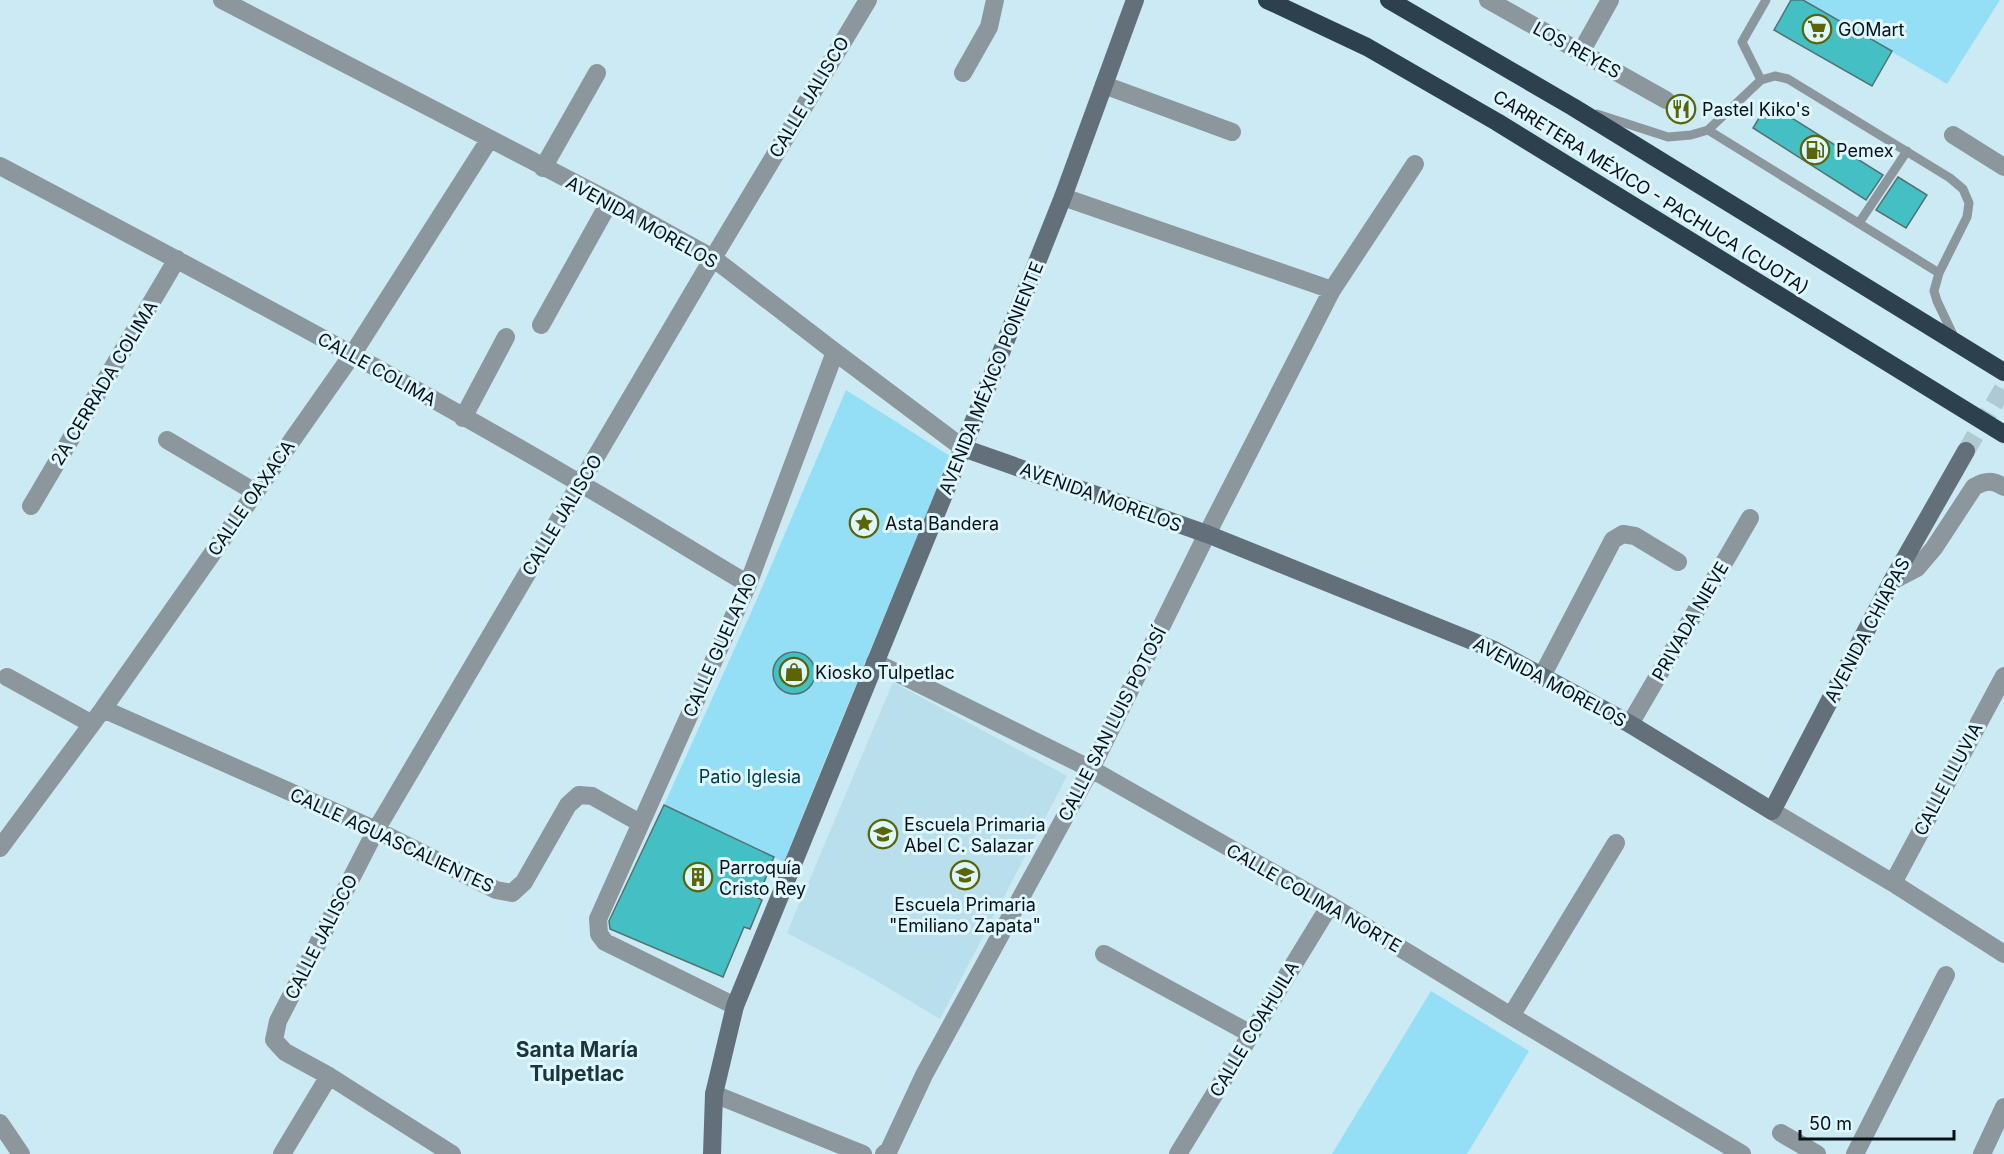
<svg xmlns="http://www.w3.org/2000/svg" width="2004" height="1154" font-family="Inter,sans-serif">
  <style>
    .built { fill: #b9dfec }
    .green { fill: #94dff6 }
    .building { fill: #44c0c5; stroke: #547172; stroke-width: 1.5 }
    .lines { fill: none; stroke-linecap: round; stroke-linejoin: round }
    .secondary-tunnel { stroke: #aec9d2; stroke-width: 18; stroke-dasharray: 18 9; stroke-linecap: butt }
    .lane { stroke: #8c969d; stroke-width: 9 }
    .street { stroke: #8c969d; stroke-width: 18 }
    .secondary { stroke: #63707a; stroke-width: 18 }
    .highway { stroke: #2d404d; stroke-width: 18 }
    .labels { text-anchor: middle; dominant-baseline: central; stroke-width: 6; stroke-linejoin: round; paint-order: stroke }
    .poi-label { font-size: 18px; fill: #071114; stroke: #def6fe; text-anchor: start }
    .street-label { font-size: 18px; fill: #071114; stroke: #def6fe }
    .park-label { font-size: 18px; fill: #033744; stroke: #def6fe }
    .quarter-label { font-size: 21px; font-weight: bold; fill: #1c353d; stroke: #def6fe }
  </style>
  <rect width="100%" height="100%" fill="#cceaf3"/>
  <!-- built -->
  <path class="built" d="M893,682L1067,776L940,1019L865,974L787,933Z"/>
  <!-- green -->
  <path class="green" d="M1803,0H2000L1947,84Z
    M846,390L950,456C895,592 838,726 784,862L664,805L757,599Z
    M1431,991L1529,1051L1467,1154H1332Z"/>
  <!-- building -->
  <path class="building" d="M1791,0H1803L1892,51L1872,86L1774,30Z
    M1768,103L1883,175L1866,200L1753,128Z
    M1898,177L1927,195L1906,228L1876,210Z
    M773 673a21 21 0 1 1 42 0a21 21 0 1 1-42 0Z
    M664,805L774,857L758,898L762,900L750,929L744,927L723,977L610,929L609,921Z"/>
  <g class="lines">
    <!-- secondary-tunnel -->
    <path class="secondary-tunnel" d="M1966,451L2004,387"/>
    <!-- lane -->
    <path class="lane" d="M1761,80L1742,42L1766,0
      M1597,114L1668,137L1691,135L1708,130L1761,80L1775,76L1788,79L1950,178L1963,189L1969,203L1967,217L1939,273L1934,291L1937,301L1955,339
      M1708,130L1939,273
      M1859,223L1907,151"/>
    <!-- street -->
    <path class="street" d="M222,0L610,201L713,258L835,352L963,448
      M1488,0L1666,100
      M1581,52L1610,0
      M963,73L989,27L995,0
      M1104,85L1232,132
      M1953,135L2004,167
      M0,166C195,269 390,372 581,484C637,516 692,551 748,584
      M543,168L597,73
      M1063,197L1332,290
      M541,325L610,201
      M463,418L506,337
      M167,440L255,492
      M31,506L177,259
      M1892,581L1917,568L1934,548L1974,487C1986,480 1993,480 2004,487
      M875,662L1091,769L1330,905L1511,1016L1742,1154
      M1542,676L1613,540L1623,534L1635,536L1678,562
      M7,677L92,724
      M103,709L376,830L496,890L512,893L524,882L568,805L579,795L592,796L640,823
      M1630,724L1750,518
      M1772,811L1893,883L2004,954
      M0,848L103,709L352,355L489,140
      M1893,883L2004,676
      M1104,954L1251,1034
      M735,1006L605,942L599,934L598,919L748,584L835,352
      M1511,1016L1616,843
      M714,1094L863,1154
      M0,1123L21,1154
      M1781,1133L1817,1154
      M282,1154L329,1076
      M452,1154L329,1076L285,1052L274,1040L278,1021L376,830L713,258L868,0
      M884,1154L889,1150L924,1075L1091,769L1207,534L1332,290L1415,164
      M1178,1154L1330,905
      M1855,1154L1946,975
      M1982,1154L2004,1107"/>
    <!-- secondary -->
    <path class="secondary" d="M963,448L1207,534L1492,649L1630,724L1772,811L1892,581L1966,451
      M712,1154L714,1094L735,1006L963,448L1063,197L1135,0"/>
    <!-- highway -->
    <path class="highway" d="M1267,0L1367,47L1497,122L2004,434
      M1389,0L1573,107L2004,372"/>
  </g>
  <!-- icons -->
  <defs>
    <g id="supermarket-ring" transform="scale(1.5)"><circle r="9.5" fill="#def6fe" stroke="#5b6506" stroke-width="1.5"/><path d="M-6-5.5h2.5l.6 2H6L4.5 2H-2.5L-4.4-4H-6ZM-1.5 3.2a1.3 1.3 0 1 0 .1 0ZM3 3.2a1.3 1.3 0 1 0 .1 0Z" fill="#5b6506"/></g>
    <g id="restaurant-ring" transform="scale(1.5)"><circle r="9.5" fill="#def6fe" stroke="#5b6506" stroke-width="1.5"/><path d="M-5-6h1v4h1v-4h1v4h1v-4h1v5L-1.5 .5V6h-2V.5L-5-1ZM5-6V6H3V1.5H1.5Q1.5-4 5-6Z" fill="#5b6506"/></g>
    <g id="fuel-ring" transform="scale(1.5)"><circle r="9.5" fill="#def6fe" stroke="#5b6506" stroke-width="1.5"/><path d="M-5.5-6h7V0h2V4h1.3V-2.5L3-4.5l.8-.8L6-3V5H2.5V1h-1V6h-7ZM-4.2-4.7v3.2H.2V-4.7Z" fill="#5b6506"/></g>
    <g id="sight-ring" transform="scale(1.5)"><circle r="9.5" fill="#def6fe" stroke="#5b6506" stroke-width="1.5"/><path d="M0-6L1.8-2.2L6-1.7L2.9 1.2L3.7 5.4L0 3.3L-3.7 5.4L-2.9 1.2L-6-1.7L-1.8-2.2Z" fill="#5b6506"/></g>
    <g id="shop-ring" transform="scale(1.5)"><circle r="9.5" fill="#def6fe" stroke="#5b6506" stroke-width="1.5"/><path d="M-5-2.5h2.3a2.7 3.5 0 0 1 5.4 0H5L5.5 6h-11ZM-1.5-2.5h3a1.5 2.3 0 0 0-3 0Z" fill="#5b6506"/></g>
    <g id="school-ring" transform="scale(1.5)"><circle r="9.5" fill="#def6fe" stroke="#5b6506" stroke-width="1.5"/><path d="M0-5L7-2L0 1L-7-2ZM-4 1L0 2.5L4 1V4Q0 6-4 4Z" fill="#5b6506"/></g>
    <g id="building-ring" transform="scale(1.5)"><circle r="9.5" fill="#def6fe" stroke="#5b6506" stroke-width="1.5"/><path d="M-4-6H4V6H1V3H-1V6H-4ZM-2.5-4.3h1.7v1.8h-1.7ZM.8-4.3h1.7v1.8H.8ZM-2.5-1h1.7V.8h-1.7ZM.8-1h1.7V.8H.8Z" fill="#5b6506"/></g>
  </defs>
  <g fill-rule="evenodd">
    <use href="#supermarket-ring" x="1817" y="29"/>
    <use href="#restaurant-ring" x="1681" y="109"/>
    <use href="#fuel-ring" x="1815" y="150"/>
    <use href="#sight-ring" x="864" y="523"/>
    <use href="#shop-ring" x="794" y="672"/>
    <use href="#school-ring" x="883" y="834"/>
    <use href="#school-ring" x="965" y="875"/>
    <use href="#building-ring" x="698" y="877"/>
  </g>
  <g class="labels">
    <!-- poi labels -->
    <g class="poi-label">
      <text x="1838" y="29">GOMart</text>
      <text x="1702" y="109">Pastel Kiko's</text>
      <text x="1836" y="150">Pemex</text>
      <text x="885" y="523">Asta Bandera</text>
      <text x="815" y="672">Kiosko Tulpetlac</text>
      <text x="904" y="824">Escuela Primaria<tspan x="904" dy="21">Abel C. Salazar</tspan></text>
      <text x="719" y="867">Parroquía<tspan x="719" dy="21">Cristo Rey</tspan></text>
      <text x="965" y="904" text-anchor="middle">Escuela Primaria<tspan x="965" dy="21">"Emiliano Zapata"</tspan></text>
    </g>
    <!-- street labels -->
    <g class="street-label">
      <text transform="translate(1577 50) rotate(29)">LOS REYES</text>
      <text transform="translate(809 97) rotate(-59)">CALLE JALISCO</text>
      <text transform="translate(1651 192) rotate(32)">CARRETERA MÉXICO - PACHUCA (CUOTA)</text>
      <text transform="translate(642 222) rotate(29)">AVENIDA MORELOS</text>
      <text transform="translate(377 369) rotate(29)">CALLE COLIMA</text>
      <text transform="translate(991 378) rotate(-68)">AVENIDA MÉXICO PONIENTE</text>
      <text transform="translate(104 383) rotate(-59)">2A CERRADA COLIMA</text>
      <text transform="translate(1101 497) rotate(20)">AVENIDA MORELOS</text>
      <text transform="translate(251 498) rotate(-55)">CALLE OAXACA</text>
      <text transform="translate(562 515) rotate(-59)">CALLE JALISCO</text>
      <text transform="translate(1690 621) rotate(-60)">PRIVADA NIEVE</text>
      <text transform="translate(1867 630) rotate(-62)">AVENIDA CHIAPAS</text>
      <text transform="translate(720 645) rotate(-66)">CALLE GUELATAO</text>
      <text transform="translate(1550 682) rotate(28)">AVENIDA MORELOS</text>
      <text transform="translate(1112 724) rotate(-63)">CALLE SAN LUIS POTOSÍ</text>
      <text transform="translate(1948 779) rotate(-62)">CALLE LLUVIA</text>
      <text transform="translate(392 840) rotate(25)">CALLE AGUASCALIENTES</text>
      <text transform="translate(1314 898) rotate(30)">CALLE COLIMA NORTE</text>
      <text transform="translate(321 937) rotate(-63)">CALLE JALISCO</text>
      <text transform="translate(1254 1029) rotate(-59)">CALLE COAHUILA</text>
    </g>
    <!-- park labels -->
    <g class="park-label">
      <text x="750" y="776">Patio Iglesia</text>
    </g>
    <!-- quarter labels -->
    <g class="quarter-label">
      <text x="577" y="1049">Santa María<tspan x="577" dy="24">Tulpetlac</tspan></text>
    </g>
  </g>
  <!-- scale -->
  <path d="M1800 1130v9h154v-9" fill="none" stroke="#071114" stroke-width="3"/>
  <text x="1809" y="1130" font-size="18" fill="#071114" stroke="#def6fe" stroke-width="4.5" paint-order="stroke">50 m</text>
</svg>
